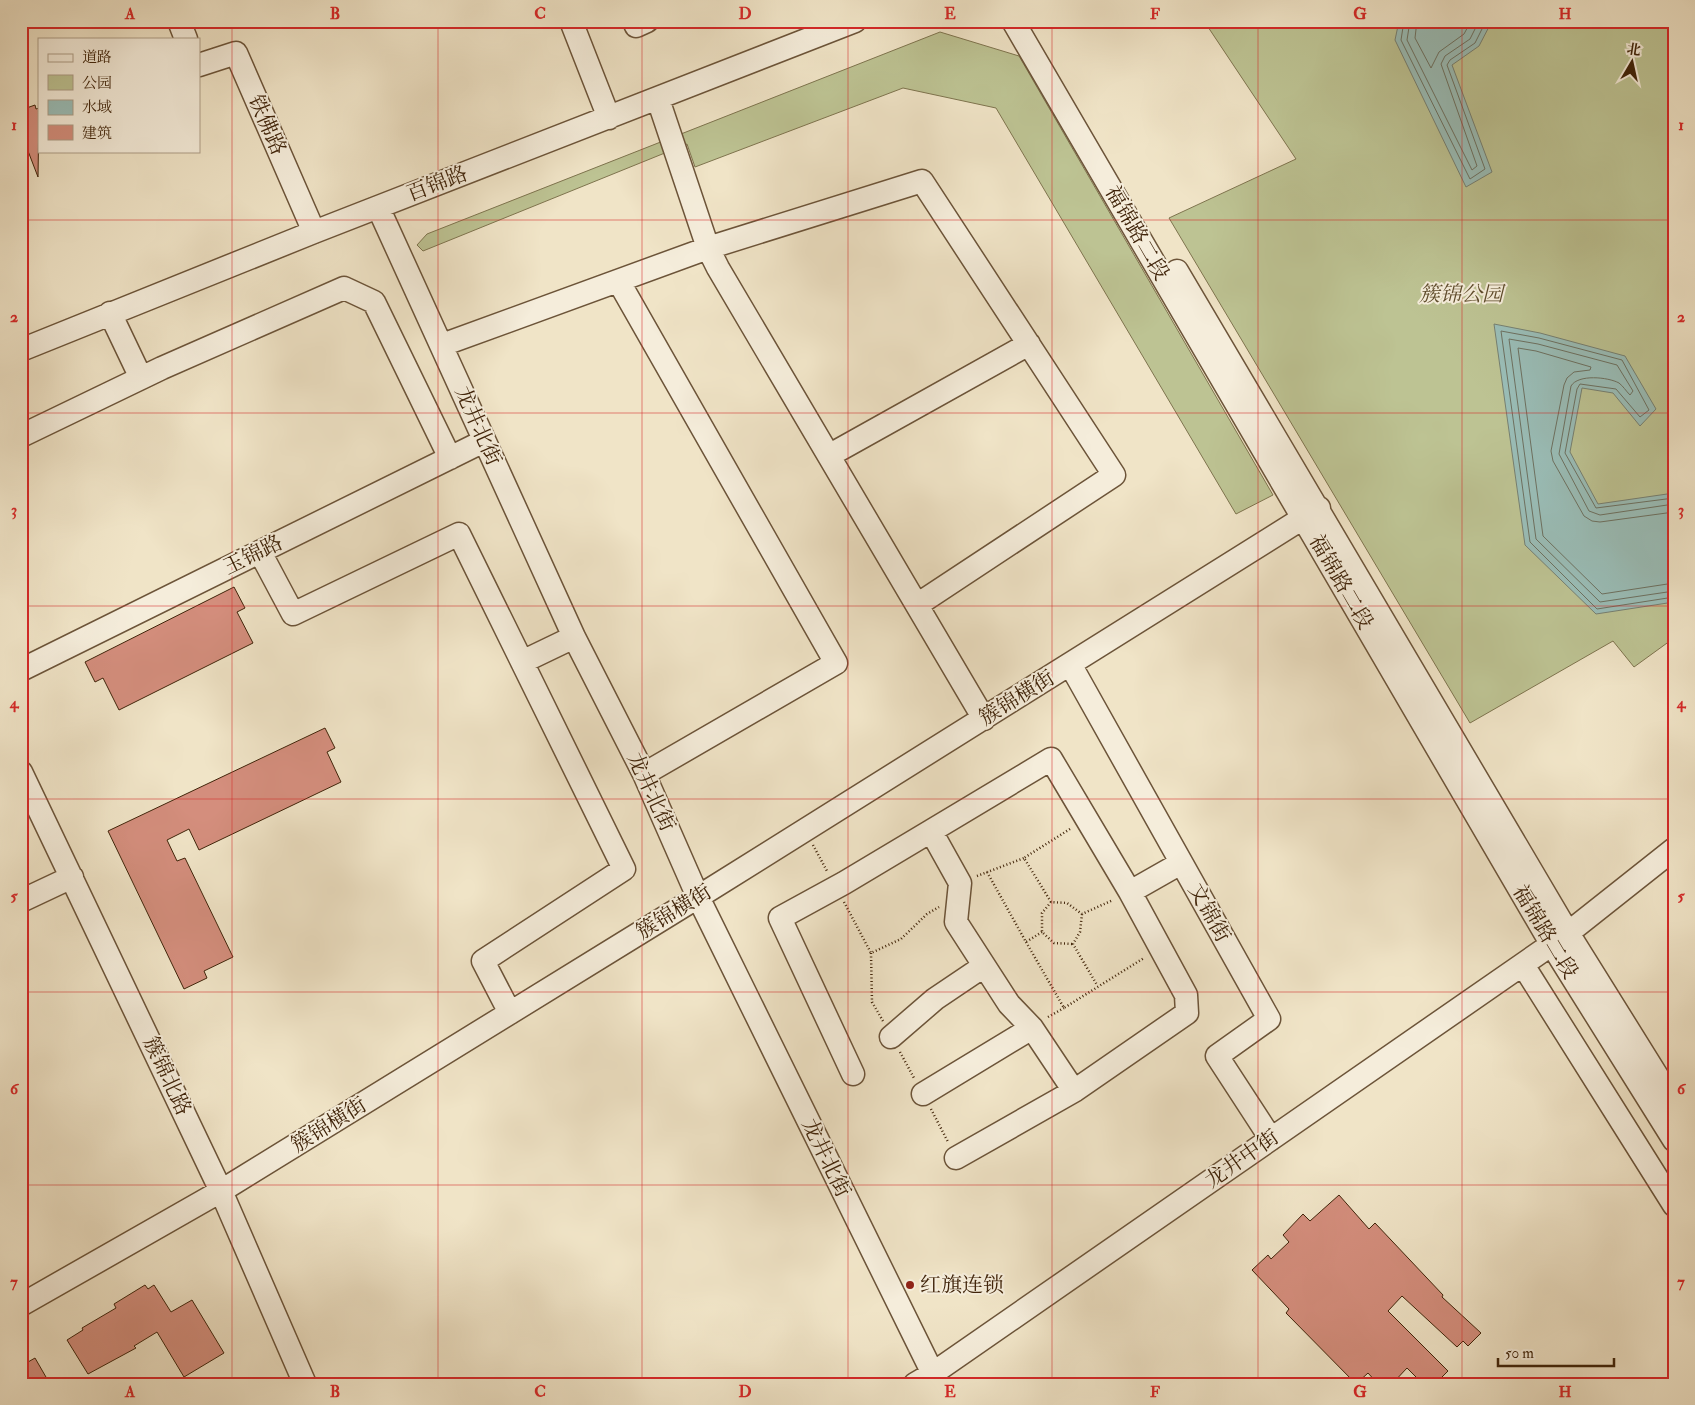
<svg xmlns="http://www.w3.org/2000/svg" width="1695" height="1405" font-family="'IM FELL Double Pica','Noto Serif SC',serif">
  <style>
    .green { fill: #bdc393; stroke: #7e744e }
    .water { fill: #9abeb8; stroke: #768072 }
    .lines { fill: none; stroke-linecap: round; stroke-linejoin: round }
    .shore { stroke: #6d7161; stroke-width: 1 }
    .building { fill: #d48e7d; stroke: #40240a }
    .minor-casing { stroke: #6c5439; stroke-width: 25 }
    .path { stroke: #40240a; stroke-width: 2.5; stroke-dasharray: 1 2.5; stroke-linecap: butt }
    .minor { stroke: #f5eddb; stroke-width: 22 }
    .grid { fill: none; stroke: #d62828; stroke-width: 1; stroke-opacity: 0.55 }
    .poi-dot { fill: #8f2418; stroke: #f5eddb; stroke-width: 2 }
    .labels { text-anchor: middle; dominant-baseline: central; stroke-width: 4; stroke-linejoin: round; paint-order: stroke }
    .street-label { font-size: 21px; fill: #40240a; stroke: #f5eddb }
    .park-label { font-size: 21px; font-style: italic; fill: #5f4c2c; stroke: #f5eddb }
    .poi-label { font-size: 21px; fill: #40240a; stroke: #f5eddb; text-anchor: start }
    .neatline { fill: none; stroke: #d62828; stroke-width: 2 }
    .grid-label { font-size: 16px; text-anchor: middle; font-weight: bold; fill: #d62828 }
  </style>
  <rect width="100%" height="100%" fill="#f0e4c7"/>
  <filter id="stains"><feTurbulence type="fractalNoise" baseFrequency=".004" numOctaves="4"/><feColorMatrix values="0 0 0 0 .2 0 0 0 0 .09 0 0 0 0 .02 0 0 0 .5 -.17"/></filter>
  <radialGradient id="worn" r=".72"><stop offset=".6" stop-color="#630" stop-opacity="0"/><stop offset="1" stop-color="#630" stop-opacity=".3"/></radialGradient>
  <!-- green -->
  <path class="green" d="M1204,21H1674V638L1634,667L1613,641L1470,723L1169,218L1296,159Z
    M940,32L1019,56L1273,495L1236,514L996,108L903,88L695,167L687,144L423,251L417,245L427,234Z"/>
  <!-- water -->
  <path class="water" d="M1399,21H1492L1479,46L1452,65L1492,172L1466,187L1395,40Z
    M1494,324L1540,333L1625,356L1656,409L1640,426L1613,393L1582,388L1570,452L1598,504L1674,493V602L1596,614L1525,545Z"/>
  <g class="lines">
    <!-- shore -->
    <path class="shore" d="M1404,21L1401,40L1470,179L1485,169L1447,65L1450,60L1475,43L1486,21
      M1410,21L1407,40L1472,170L1477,166L1441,64L1445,56L1470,39L1479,21
      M1417,21L1415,38L1431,68L1439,52L1464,34L1471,21
      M1674,498L1596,508L1565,453L1577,389L1580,384L1616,389L1640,417L1649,410L1622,360L1539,338L1501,331L1530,542L1597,609L1674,597
      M1674,504L1600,515L1589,511L1559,454L1571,386C1578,374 1608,377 1619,383C1623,386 1626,391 1630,395L1633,391L1617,365L1538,344L1509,339L1536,539L1600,602L1674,591
      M1674,512L1600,522L1592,521L1584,516L1553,461L1551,451L1564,385L1567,378L1574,372L1590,370L1591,367L1536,351L1518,348L1543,536L1602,594L1674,583"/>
  </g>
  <!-- building -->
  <path class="building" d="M35,105L36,109L39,108L38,177L28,151L21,153V110Z
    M234,587L245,608L237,612L253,643L119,710L103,678L95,682L85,662Z
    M325,728L335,748L327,752L341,782L199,850L189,829L167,840L177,861L185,858L233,957L204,971L207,978L184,989L108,831Z
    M1339,1195L1369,1229L1375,1223L1443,1295L1442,1297L1481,1333L1468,1346L1463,1341L1457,1347L1402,1296L1388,1311L1448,1371L1435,1384H1423L1407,1368L1392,1384H1378L1368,1373L1356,1384L1286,1313L1289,1309L1252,1270L1268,1255L1271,1259L1289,1242L1283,1235L1303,1214L1310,1221Z
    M145,1285L148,1289L154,1285L171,1312L192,1300L224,1353L184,1377L157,1332L134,1346L136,1348L88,1374L67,1340L83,1330L82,1328L116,1308L114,1304Z
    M35,1358L50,1384H21V1366Z"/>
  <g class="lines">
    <!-- minor casing -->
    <g class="minor-casing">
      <path id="minor" d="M179,21L186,39
        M571,21L609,118
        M634,21L636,26L647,21
        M1013,21L1552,945L1674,1140
        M199,65L236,53L314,232
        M658,99L708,248L718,268L984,719
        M378,207L574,637L644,774L698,897L938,1384
        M1177,271L1568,933L1674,1103
        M619,282L836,663L644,774
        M110,313L141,378
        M442,345L708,248L922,181L1114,475L917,605
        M21,350L314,232L855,21
        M21,436L162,368L344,288L374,302L450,458
        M830,455L1029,344
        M260,552L293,614L459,534L624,869L483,961L510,1013
        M522,662L574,637
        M1070,664L1269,1019L1217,1056L1271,1139
        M21,670L484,441
        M21,772L221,1191L305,1384
        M1130,892L1186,995L1187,1013L1074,1091L1032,1028L1009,1004L956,922L960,883L931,831L1051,759L1130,892L1181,863
        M21,901L72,877
        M1523,965L1674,1205
        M891,1037L935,999L984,966
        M853,1074L780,918L844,883L931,831
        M923,1094L1032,1028
        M956,1158L1074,1091
        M21,1305L221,1191L698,897L1319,508
        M915,1384L932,1374L1568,933L1674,849"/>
    </g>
    <!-- path -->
    <path class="path" d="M1070,829L1024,858L1051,902L1067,903L1082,914L1113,900
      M813,845L827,871
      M987,872L1026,942L1042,932
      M977,876L1024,858
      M844,902L871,953L901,939L927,914L939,907
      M1051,902L1042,913V932L1054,943L1073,944
      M1082,914L1080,932L1073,944L1097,985
      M1026,942L1064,1008L1144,958
      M871,953L872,1002L883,1021
      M1048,1017L1064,1008
      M900,1052L914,1078
      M931,1109L948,1142"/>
    <!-- minor -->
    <use href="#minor" class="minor"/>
  </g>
  <!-- grid -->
  <path class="grid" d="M232,21V1384M438,21V1384M642,21V1384M848,21V1384M1052,21V1384M1258,21V1384M1462,21V1384M21,220H1674M21,413H1674M21,606H1674M21,799H1674M21,992H1674M21,1185H1674"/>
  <!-- markers -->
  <circle class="poi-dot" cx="910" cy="1285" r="5"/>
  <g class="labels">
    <!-- street labels -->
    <g class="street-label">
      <text transform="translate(267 125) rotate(66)">铁佛路</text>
      <text transform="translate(437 184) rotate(-21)">百锦路</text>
      <text transform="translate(1137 233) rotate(60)">福锦路二段</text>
      <text transform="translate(478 426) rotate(66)">龙井北街</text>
      <text transform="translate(253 555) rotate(-26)">玉锦路</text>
      <text transform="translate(1341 582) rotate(60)">福锦路二段</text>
      <text transform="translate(1017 698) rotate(-32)">簇锦横街</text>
      <text transform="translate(651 792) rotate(65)">龙井北街</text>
      <text transform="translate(674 912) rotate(-32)">簇锦横街</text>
      <text transform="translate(1209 913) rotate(61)">文锦街</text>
      <text transform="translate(1545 932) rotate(59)">福锦路二段</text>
      <text transform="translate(167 1076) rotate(65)">簇锦北路</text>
      <text transform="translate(329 1125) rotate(-32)">簇锦横街</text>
      <text transform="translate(826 1158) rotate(64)">龙井北街</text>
      <text transform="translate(1242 1159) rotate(-35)">龙井中街</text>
    </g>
    <!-- park labels -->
    <g class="park-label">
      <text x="1461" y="294">簇锦公园</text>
    </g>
    <!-- poi labels -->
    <g class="poi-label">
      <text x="920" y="1285">红旗连锁</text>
    </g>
  </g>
  <!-- margin -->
  <rect width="1695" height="1405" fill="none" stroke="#f0e4c7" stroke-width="55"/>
  <!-- legend -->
  <rect x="38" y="38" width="162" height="115" fill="#f5eddb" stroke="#ad9d87"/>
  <rect x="48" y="54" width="25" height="8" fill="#f5eddb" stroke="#ad9d87"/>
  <text x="82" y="62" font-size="15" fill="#40240a">道路</text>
  <rect x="48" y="75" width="25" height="15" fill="#bdc393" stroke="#ad9d87"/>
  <text x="82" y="88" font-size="15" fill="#40240a">公园</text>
  <rect x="48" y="100" width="25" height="15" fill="#9abeb8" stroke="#ad9d87"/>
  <text x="82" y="112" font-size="15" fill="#40240a">水域</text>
  <rect x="48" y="125" width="25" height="15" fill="#d48e7d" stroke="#ad9d87"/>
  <text x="82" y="138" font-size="15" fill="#40240a">建筑</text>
  <!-- north arrow -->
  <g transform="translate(1632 62) rotate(9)" stroke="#f5eddb" stroke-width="4" paint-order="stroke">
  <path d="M0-4L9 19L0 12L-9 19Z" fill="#40240a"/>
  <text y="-8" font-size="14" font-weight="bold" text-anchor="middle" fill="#40240a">北</text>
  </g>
  <!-- scale -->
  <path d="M1498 1358v8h116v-8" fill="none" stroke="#40240a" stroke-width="2.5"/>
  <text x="1505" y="1358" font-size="15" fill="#40240a" stroke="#f5eddb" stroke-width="4" paint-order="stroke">50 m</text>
  <rect x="28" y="28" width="1640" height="1350" class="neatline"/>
  <g class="grid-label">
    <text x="130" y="19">A</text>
    <text x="335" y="19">B</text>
    <text x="540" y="19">C</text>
    <text x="745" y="19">D</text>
    <text x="950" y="19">E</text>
    <text x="1155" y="19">F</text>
    <text x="1360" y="19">G</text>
    <text x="1565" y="19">H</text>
    <text x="14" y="130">1</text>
    <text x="1681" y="130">1</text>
    <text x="14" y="322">2</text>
    <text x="1681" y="322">2</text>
    <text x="14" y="515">3</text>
    <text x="1681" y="515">3</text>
    <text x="14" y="708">4</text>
    <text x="1681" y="708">4</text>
    <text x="14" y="901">5</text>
    <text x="1681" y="901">5</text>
    <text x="14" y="1094">6</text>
    <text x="1681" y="1094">6</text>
    <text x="14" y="1287">7</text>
    <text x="1681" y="1287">7</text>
    <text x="130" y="1397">A</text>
    <text x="335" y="1397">B</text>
    <text x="540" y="1397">C</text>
    <text x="745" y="1397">D</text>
    <text x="950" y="1397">E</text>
    <text x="1155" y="1397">F</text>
    <text x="1360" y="1397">G</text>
    <text x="1565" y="1397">H</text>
  </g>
  <rect width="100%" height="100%" filter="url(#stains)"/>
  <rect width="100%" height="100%" fill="url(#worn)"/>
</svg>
